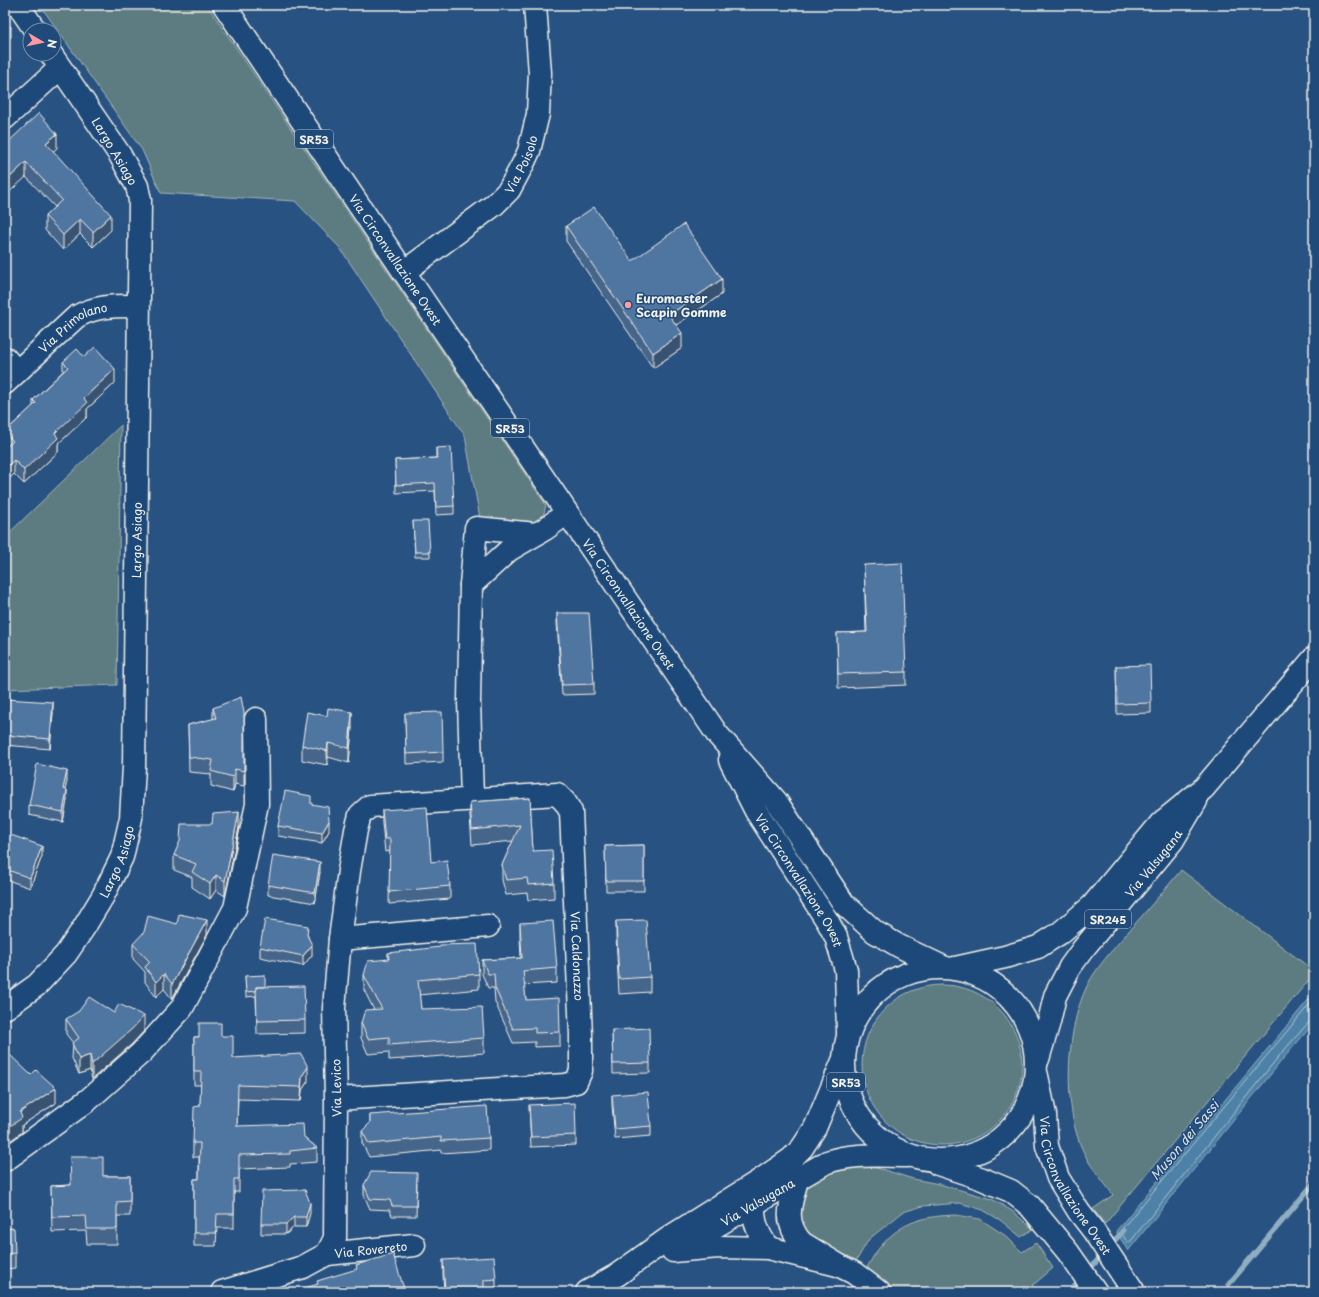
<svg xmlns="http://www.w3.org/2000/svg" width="1319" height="1297" font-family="'Playpen Sans',sans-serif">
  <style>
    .green { fill: #5c7c81; stroke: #a8b6b4 }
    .water { fill: #4e81a7; stroke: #90aec1 }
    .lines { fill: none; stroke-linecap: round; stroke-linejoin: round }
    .shore { stroke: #b2c4ce; stroke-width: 1 }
    .stream { stroke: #90aec1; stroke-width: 5.5 }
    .minor-casing { stroke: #f4f1e8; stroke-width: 25 }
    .major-casing { stroke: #f4f1e8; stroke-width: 25 }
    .minor { stroke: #1f4a7a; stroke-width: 22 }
    .major { stroke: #1f4a7a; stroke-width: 22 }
    .wall { fill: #45658a; stroke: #f4f1e8 }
    .shaded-wall { fill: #385271; stroke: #f4f1e8 }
    .building { fill: #5075a1; stroke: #f4f1e8 }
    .poi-dot { fill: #ff9aa2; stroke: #1f4a7a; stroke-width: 1.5 }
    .labels { text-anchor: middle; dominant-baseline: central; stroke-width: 3; stroke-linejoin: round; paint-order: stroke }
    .shield { fill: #1f4a7a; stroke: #b4bfc7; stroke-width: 1 }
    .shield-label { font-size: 11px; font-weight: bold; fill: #f4f1e8 }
    .street-label { font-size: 12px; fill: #f4f1e8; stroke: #1f4a7a }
    .poi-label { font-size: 12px; font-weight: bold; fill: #f4f1e8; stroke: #1f4a7a; text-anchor: start }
    .water-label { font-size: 13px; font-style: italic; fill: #dbe0de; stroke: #1f4a7a }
  </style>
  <rect width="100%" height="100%" fill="#285282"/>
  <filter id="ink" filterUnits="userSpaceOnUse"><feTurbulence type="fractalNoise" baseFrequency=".025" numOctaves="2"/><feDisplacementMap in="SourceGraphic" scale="8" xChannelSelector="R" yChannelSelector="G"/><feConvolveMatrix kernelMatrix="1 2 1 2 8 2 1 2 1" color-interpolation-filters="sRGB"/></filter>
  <g filter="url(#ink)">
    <!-- green -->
    <path class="green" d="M40,5H207L546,505L541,525L481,524L465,436L340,248L295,201L161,193L142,150Z
      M121,425L117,685L5,689V537Z
      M1181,870L1314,971V974L1105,1224L1093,1209L1113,1195C1104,1182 1092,1169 1085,1155C1061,1110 1065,1020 1092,977C1102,961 1116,946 1128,932C1146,911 1164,891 1181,870Z
      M862 1065a80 80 0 1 1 160 0a80 80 0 1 1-160 0Z
      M856,1165L881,1169L913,1179L939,1184L992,1199L1012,1211L1033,1229L1021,1237L1000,1220L983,1210L960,1203L923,1206L903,1212L869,1239L855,1263L810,1241L798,1218L805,1186L834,1168Z
      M956,1215L980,1219L1006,1236L1022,1252L1036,1243L1053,1268L1025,1292H894L866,1269C871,1261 875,1252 881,1246C902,1221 925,1216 956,1215Z"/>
    <!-- water -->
    <path class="water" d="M1314,993V1023L1283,1059L1128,1251L1116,1231Z"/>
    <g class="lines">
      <!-- shore -->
      <path class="shore" d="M1314,999L1121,1230V1232L1127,1242H1130L1279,1056L1309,1022L1314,1021"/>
      <!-- stream -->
      <path class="stream" d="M1109,1247L1123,1231
        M1088,1271L1103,1254
        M1229,1284L1314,1183
        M1070,1292L1081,1279"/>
      <!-- minor casing -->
      <g class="minor-casing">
        <g id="minor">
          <path d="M18,5L35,30"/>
          <path d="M5,118L60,68"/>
          <path id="s1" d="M404,272L494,205L509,190L523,164L529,151L538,114L540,73L535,5"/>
          <path d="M5,358L17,372"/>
          <path id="s2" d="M5,383L76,317C96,305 116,306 138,306"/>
          <path d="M471,585L476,528L536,534"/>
          <path d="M472,799L469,701L471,585L509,550L545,529L567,513"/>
          <path d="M340,939L488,926"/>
          <path id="s3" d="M5,1008L37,985L66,954L83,929L103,896L122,857L131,818L134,767L140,200L137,186L120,155L51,54"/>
          <path d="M5,1160L88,1100L141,1053L182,1008L235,908L257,804L256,719"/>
          <path d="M797,1180C790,1205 783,1222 802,1243L838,1265L854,1273L879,1292"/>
          <path d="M762,1189L757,1194C750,1214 756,1231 768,1248"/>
          <path d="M673,1251L718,1247L768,1248L838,1265"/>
          <path id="s4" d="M327,1254L414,1245"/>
          <path id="s5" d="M222,1292L303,1267L327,1254L335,1238L336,1099L334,1008L340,939L349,871L356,830L360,815L370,806L557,794L565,802L571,812L581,1035V1071L576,1082L565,1085L336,1099"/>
        </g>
      </g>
      <!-- major casing -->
      <g class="major-casing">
        <g id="major">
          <path id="s6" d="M224,5L404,272L717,734L776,801L844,904L875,932L899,946L943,967"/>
          <path id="s7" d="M730,760L756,811L828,922L836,937L846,970L848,1032"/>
          <circle cx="940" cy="1064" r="96"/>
          <path d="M955,968L1005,957L1038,947L1060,933L1092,906L1161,823L1204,788L1314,658"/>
          <path id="s8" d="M1038,1059L1049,1022L1055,996L1070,967L1083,949L1173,840L1196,801"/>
          <path id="s9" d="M1037,1076L1045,1115L1047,1146L1058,1178L1079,1212L1093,1230L1134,1292"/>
          <path d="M938,1164L980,1178L1011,1191L1030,1206L1068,1252L1096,1292"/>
          <path id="s10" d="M683,1245L827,1162C853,1153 880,1156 907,1156"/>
          <path d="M587,1292L617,1275L673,1235L762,1179L791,1159L802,1148L815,1128L843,1061"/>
        </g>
      </g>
      <!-- minor -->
      <use href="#minor" class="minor"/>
      <!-- major -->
      <use href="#major" class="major"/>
    </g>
    <!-- wall -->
    <path class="wall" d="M5,145L57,148L53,151L111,230L93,247L80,234L63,250L45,230V216L55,207L26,177Z
      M566,226L632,261L722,294L676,325L682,348L653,368L566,241Z
      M84,357L115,383L87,409V417L58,444V452L24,484L14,474L5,483V448H6L5,447V432L33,406V400L63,371V362Z
      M436,448L454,506V514L436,515L435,491L396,493L395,460L436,458Z
      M413,521L430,552V557H415Z
      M864,565L906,672V685L838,688L837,633L866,632Z
      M557,613L594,684V694L562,695L557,623Z
      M1116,666L1151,703V713L1117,714Z
      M5,699L53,712L50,749L5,745Z
      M213,708L244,713V786L235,784L233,792L211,786V774L189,772L188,725L213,719Z
      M405,713L443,752V762L406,764Z
      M327,716L352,727L349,763L328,757L327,765L302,760V745Z
      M67,781L65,789L67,800L63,822L29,815V805Z
      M530,798L533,851L554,883V898L528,900L527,893L506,895L502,880V865L513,841L472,845L470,817V802Z
      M311,804L329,831L322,843L278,836V826Z
      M382,810L431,862L450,886V899L389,904L390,851L385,852L382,823Z
      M239,827L225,896L216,890L210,899L192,887V877L174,870V855Z
      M5,843L42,856L30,888L5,879Z
      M644,845V891H606L605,846Z
      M320,872L315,903L268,895V885Z
      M616,921L650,977V992L619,994L616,936Z
      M520,923L557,968V983L524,985L526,1000L560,1032V1046L535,1047V1042L513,1043L495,1002L494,988H488L482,974V960L521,958L520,938Z
      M5,929L6,931V941H5Z
      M207,935L172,999L164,989L156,997L145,982V972L133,959V944Z
      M308,936L312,955L303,966L260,957V947Z
      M388,953L479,974V989L419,995L421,1009L484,1038V1053L389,1060V1052L368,1054L361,1038V1023L374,1010L364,990V975L388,959Z
      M245,976L265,987L305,1020V1033L257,1034L256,996L246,997Z
      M114,1013L144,1031L132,1044L92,1079L90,1070L79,1074L72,1058L73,1043L66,1034V1019Z
      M612,1030L650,1063V1073L613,1074Z
      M221,1036L233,1058L308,1081L302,1090L301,1101L238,1099L237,1126L304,1137L317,1148V1162L290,1164V1167L239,1169V1192H234V1228H217L216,1246H194V1179H199V1157H193V1143L200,1106L201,1085H194V1037Z
      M5,1057L56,1103L22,1125V1132L10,1141L6,1143L5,1141Z
      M612,1095L651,1126V1136L615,1139L612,1105Z
      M529,1105L576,1135V1145L531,1147Z
      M370,1115L489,1138V1150L441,1153V1150L369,1157L362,1143V1131L370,1123Z
      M103,1176H130V1216H117V1244H87L86,1231L52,1232L51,1186L71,1185Z
      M417,1183L416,1216H392L390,1210L370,1209L364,1195V1185Z
      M310,1213L306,1227H294L286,1234H261V1224Z
      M5,1229L15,1253V1268L5,1269Z
      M443,1260L496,1279V1292H444L443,1275Z"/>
    <!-- shaded-wall -->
    <path class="shaded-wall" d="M11,27V37L5,43V33Z
      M57,134V148L46,158V143Z
      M26,162V177L5,196V182Z
      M111,215V230L93,247V232Z
      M80,219V234L63,250V235Z
      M722,279V294L669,330V315Z
      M682,333V348L653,368V353Z
      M115,369V383L87,409V417L58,444V452L24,484V470L84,398Z
      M14,460V474L5,483V469Z
      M53,702V712L50,749V739Z
      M352,712V727L349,763V748Z
      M328,743V757L327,765V751Z
      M235,769V784L233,792V777Z
      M67,771V781L63,799V789Z
      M67,790V800L63,822V812Z
      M239,812V827L225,896V881Z
      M329,821V831L322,843V833Z
      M42,846V856L30,888V878Z
      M320,862V872L315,903V893Z
      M216,875V890L210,899V884Z
      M207,920V935L172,999V984Z
      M312,945V955L303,966V956Z
      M164,974V989L156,997V982Z
      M144,1016V1031L132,1044L92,1079V1064Z
      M90,1055V1070L79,1074V1059Z
      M308,1067V1081L302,1090L301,1101L302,1076Z
      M56,1088V1103L22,1125V1132L10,1141L6,1143V1128L20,1112Z
      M310,1203V1213L306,1227V1217Z
      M294,1217V1227L286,1234V1224Z"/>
    <!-- building -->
    <path class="building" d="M5,20L11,27L5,33Z
      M39,113L57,134L46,143L111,215L93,232L80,219L63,235L45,216L62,200L26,162L5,182V145Z
      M594,207L632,261L684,224L722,279L669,315L682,333L653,353L566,226Z
      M95,347L115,369L84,398L87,403L55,433L58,438L24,470L14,460L5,469V448L13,441L5,433V432L36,403L33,400L68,367L63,362L77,349L84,357Z
      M451,447L454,506L436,507L435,483L396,485L395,460L437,458L436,448Z
      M413,521H428L430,552H415Z
      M902,563L906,672L838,674L837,633L867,632L864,565Z
      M557,613H589L594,684L562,685Z
      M1150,665L1151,703L1117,704L1116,666Z
      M241,697L244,713V771L235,769L233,777L211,771L213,760L189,757L188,725L216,718L213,708Z
      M5,699L53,702L50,739L5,735Z
      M328,708L352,712L349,748L328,743L327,751L302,745L307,712L327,716Z
      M442,712L443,752L406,754L405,713Z
      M37,764L67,771L63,789L67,790L63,812L29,805Z
      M285,791L311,796V804L328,807L329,821L322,833L278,826Z
      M530,798L533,851L552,850L554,883L528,885L527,878L506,880L502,865L520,825L472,830L470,802Z
      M427,807L431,862L447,860L450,886L389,892L390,839H385L382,810Z
      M239,812L225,881L216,875L210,884L192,872L196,864L174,855L180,841L181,824H212L213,814Z
      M8,834L42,846L30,878L5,869V843Z
      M644,845V881H606L605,846Z
      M273,855L320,862L315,893L268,885Z
      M179,914L207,920L172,984L164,974L156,982L145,967L150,962L133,944L144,932L148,916L177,924Z
      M265,919L308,926L307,935L312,945L303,956L260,947Z
      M646,920L650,977L619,979L616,921Z
      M553,921L557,968L523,971L526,1000L559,998L560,1032L535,1033V1028L513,1029L495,988L494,974H488L482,960L522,958L520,923Z
      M477,944L479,974L418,980L421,1009L482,1007L484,1038L389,1045V1037L368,1039L361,1023L365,1010L382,1009L364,975L368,961L389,959L388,953L440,947V945Z
      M265,975V987H256V991L246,992L245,976Z
      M304,986L305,1020L257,1021L256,987Z
      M89,997L114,1013L119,1004L144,1016L132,1029L92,1064L90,1055L79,1059L72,1043L79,1038L66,1019L79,1011Z
      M199,1023H221V1036H233V1058L301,1054L308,1067L302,1076L301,1087L238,1085L237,1126L303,1124L304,1137L317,1148L290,1151V1154L239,1155V1179H234V1214H217L216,1233H194V1179H199L200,1143H193L194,1107L200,1106L201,1072H194V1037H199Z
      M649,1028L650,1063L613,1064L612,1030Z
      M9,1054L31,1075L36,1070L56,1088L20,1112L22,1118L10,1126L6,1128L5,1126V1057Z
      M648,1092L651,1126L615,1129L612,1095Z
      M575,1103L576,1135L531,1137L529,1105Z
      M487,1106L489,1138L441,1141V1137L369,1144L362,1131L370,1123V1115Z
      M70,1157H103V1176H130V1201L117,1202V1229H87L86,1216L52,1217L51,1186L71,1185Z
      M371,1172L417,1173L416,1206H392L390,1200L370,1199L364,1185Z
      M305,1190L310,1203L306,1217H294L286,1224H261L262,1191Z
      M14,1228L15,1253L5,1254V1229Z
      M393,1254L405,1292H292L318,1284L317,1281L357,1269L356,1265Z
      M494,1257L496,1279L484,1280V1288L474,1289V1291L445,1292L443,1260Z"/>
  </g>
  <!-- markers -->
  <circle class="poi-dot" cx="628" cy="305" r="4"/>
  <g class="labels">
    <!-- shield labels -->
    <g class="shield">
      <rect x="295" y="130" width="38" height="18" rx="3"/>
      <rect x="491" y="419" width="38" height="18" rx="3"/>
      <rect x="1085" y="910" width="46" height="18" rx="3"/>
      <rect x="827" y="1073" width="38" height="18" rx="3"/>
    </g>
    <g class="shield-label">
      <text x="314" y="139">SR53</text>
      <text x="510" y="428">SR53</text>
      <text x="1108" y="919">SR245</text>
      <text x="846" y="1082">SR53</text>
    </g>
    <!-- street labels -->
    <g class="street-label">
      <text transform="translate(115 151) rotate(59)">Largo Asiago</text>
      <text stroke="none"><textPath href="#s1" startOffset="162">Via Poisolo</textPath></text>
      <text stroke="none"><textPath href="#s6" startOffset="307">Via Circonvallazione Ovest</textPath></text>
      <text stroke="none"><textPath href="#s2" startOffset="89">Via Primolano</textPath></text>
      <text stroke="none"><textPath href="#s3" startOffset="512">Largo Asiago</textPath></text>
      <text stroke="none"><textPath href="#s6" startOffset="723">Via Circonvallazione Ovest</textPath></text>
      <text stroke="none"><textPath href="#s3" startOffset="188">Largo Asiago</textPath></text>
      <text stroke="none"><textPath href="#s8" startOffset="231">Via Valsugana</textPath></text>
      <text stroke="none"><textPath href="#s7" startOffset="139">Via Circonvallazione Ovest</textPath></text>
      <text stroke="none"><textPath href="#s5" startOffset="923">Via Caldonazzo</textPath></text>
      <text transform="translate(336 1088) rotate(-91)">Via Levico</text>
      <text stroke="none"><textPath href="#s9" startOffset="118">Via Circonvallazione Ovest</textPath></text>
      <text stroke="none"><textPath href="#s10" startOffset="86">Via Valsugana</textPath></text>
      <text stroke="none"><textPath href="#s4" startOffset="44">Via Rovereto</textPath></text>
    </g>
    <!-- poi labels -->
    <g class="poi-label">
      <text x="636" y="298">Euromaster<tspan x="636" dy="14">Scapin Gomme</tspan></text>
    </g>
    <!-- water labels -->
    <g class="water-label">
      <text transform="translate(1184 1140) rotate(-50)">Muson dei Sassi</text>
    </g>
  </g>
  <!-- margin -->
  <rect width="1319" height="1297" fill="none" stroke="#1f4a7a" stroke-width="20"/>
  <rect x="10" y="10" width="1299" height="1277" fill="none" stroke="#f4f1e8" stroke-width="1.5" filter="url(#ink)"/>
  <!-- north arrow -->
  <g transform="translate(42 42) rotate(99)"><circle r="19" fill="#1f4a7a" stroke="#748da6"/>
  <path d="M0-3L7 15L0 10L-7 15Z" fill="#ff9aa2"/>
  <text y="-6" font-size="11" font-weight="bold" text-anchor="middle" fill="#f4f1e8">N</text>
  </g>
</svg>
